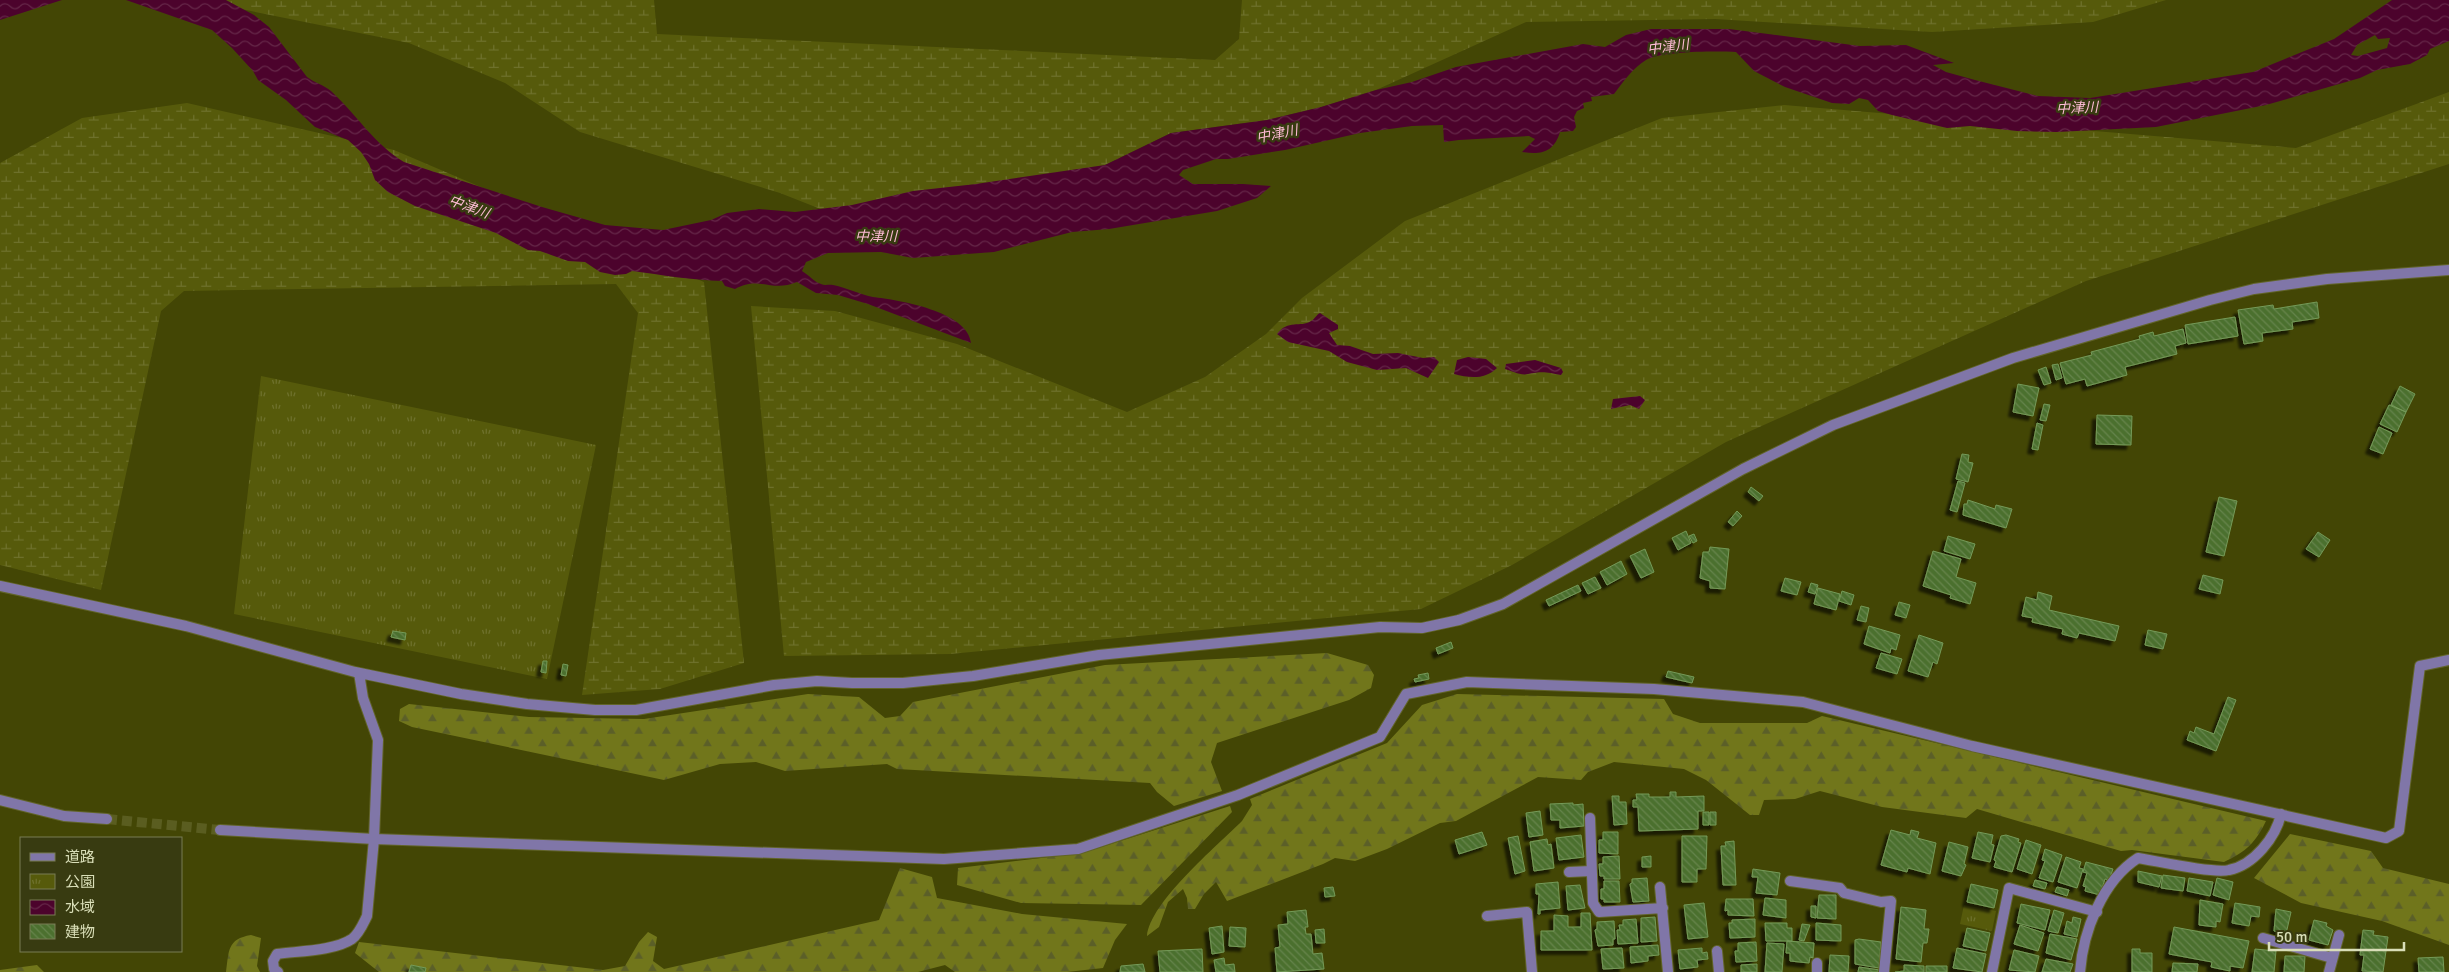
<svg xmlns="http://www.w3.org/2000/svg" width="2449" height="972" font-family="Signika,'Noto Sans JP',sans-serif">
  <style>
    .forest { fill: url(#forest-firs) }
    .wetland { fill: url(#wetland-marsh) }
    .park { fill: url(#park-tufts) }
    .water { fill: url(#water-waves); fill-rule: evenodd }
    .building { fill: url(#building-back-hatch); stroke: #749a58; filter: url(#shadow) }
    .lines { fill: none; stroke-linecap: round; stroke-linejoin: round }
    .street-tunnel { stroke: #5a5d20; stroke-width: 10; stroke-dasharray: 10 5; stroke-linecap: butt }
    .lane-casing { stroke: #616429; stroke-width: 12 }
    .street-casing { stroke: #616429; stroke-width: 12 }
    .lane { stroke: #8076a8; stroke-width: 10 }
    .street { stroke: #8076a8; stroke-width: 10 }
    .labels { text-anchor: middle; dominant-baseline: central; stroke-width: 5; stroke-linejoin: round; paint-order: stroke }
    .water-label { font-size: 14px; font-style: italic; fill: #febbd6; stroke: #383b11 }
  </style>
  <defs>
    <pattern id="forest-firs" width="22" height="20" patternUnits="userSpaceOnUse" patternTransform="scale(1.25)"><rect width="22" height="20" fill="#71761b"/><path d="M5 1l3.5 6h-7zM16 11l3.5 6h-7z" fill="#5b5f28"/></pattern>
    <pattern id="wetland-marsh" width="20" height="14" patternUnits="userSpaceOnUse" patternTransform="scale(1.25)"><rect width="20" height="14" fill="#565a0b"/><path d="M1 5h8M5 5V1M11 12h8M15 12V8" fill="none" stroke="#6e712c"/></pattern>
    <pattern id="park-tufts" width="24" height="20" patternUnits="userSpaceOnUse" patternTransform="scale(1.25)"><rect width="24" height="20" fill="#565a0b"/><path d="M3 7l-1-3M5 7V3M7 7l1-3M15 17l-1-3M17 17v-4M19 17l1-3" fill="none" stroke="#6e712c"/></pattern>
    <pattern id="water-waves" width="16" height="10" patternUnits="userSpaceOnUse" patternTransform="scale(1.25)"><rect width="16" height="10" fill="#4c032c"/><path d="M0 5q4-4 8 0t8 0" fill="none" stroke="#652748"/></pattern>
    <pattern id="building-back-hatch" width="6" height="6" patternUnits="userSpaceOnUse" patternTransform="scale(1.25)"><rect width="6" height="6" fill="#4c702f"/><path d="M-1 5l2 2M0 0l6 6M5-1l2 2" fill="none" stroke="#65844b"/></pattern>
    <filter id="shadow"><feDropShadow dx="-4.5" dy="4.5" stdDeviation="1" flood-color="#0009"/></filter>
  </defs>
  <rect width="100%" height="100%" fill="#434605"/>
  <!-- forest -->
  <path class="forest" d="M1327,653L1368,665L1374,675L1371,688L1349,700L1217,743L1211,762L1222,791L1174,806L1157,792L1150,783L897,769L887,764L785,771L756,762L720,764L664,780L412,727L399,721L400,709L409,704L529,717L644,719L808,694L859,697L885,718L900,716L913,702L1105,665Z
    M1457,694L1664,699L1673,714L1700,723H1807L1822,716L2266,821C2256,842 2246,852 2224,862L2132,850L2121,851L1977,809L1966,818L1882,807L1820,791L1795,799L1764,800L1759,815H1750L1706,780L1684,769L1614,762L1588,772L1581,780L1538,777L1456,821L1440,823L1387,849L1355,861L1335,858L1323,864L1227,901L1216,882L1204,894L1195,909H1188L1187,898L1183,889L1168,902L1159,927L1147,936C1150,902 1217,846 1242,821L1252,805L1250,799L1387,743L1422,705Z
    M1230,806L1232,812L1141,905L1021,903L957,885L958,868L1083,853Z
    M2290,834L2371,851L2383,868L2449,884V945L2382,921L2301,903L2254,878Z
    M900,868L932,877L937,898L1022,914L1127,924L1115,940L1103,968L1067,972H955L945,965L918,972H379L355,953L359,942L603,970L625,966L639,942L648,932L657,937L653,961L664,969L879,920Z
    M251,935L261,938L257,966L260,972H226C229,951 227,939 251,935Z
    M37,965L44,972H0V970Z"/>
  <!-- wetland -->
  <path class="wetland" d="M196,0H654L657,34L1215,60L1239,39L1242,0H2166L2093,22L1932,32L1715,19L1526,22L1376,90L1321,107L1267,120L1171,133L1105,165L902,241L780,193L580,132L505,83L409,43Z
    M2449,92V164L2086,281L1726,442L1512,565L1421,609L950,654L784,656L751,306L835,311L957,344L1127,412L1205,377L1266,334L1302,298L1405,221L1662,118L1784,105L2296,148Z
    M187,103L394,150L704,282L744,663L660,689L582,695L638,313L616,284L184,291L161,311L101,590L0,565V163L82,118Z"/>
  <!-- park -->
  <path class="park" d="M261,376L596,445L547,679L234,614Z
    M1964,905L1996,911L1992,931L1960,924Z"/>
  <!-- water -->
  <path class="water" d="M0,0H62L0,20Z
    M126,0H226L254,15L269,27L307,77C315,83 324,85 331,91C356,114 374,144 404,162L542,207L605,225L663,230L711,220L727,213L759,209L795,212L852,205L913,191L976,184L1105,165L1171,133L1267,120L1321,107L1376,90L1412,82L1456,67L1583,44L1605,47L1626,35L1651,29H1729L1860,46L1906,45L1954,63L1933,65L1946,72L1975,80L2038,96L2090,98L2253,72L2334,39L2392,0H2449V41L2430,49L2427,55L2410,64L2377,70L2360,78L2266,105L2156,127L2057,132L2017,131L1970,126L1947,128L1892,115L1878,111L1868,100L1859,98L1849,104L1832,103L1785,87L1754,71L1736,52C1717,51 1661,51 1646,60C1633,68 1623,82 1614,94L1591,97L1592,101L1583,103L1584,108L1577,111L1574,117L1576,127L1573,131L1560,132C1554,152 1542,155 1522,152L1535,139L1529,136L1459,140L1444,142L1443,125L1412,126L1360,133L1285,150L1228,159H1216L1183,170L1179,175L1193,184H1243L1271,186L1257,198L1217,211L1109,229L1072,232L994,252L913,258L881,252L828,253L806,262L802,271C809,275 814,282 821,284C825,286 829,284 833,285C845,287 861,295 873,297C898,300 968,311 971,343L868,304L838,295L816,293L797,282C771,293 759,275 735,289L725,286L722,281C691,280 662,275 632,271L626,274L615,275L600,272L585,262L568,261L540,251L528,250L496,233L415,206L388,192L375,180L369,164L361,152L348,140L315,127L286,100L258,80L253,71L232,48L212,30ZM2375,35L2378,39L2390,38L2387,48L2358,56L2351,55L2357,45Z
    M1320,313L1338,325V329L1329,333L1337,345L1350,346L1373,354L1398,353L1423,358L1434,357L1439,362L1428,378L1406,368L1377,370L1347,362L1329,351L1288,342L1277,334C1288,319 1300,328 1311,321C1315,319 1316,315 1320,313Z
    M1468,357L1486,359L1497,368C1485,380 1469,378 1454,374L1457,360Z
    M1535,360L1561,368L1563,372L1561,375C1547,372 1542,371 1528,374C1521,376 1512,371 1505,369L1506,364Z
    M1640,396L1645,400L1639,409L1630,405L1611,409L1613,399Z"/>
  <!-- building -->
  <path class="building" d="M2317,302L2319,318L2292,322L2293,329L2262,333L2263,341L2244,344L2238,310L2273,305L2274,309Z
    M2235,317L2238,336L2188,344L2185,325Z
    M2183,329L2186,343L2175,346L2177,354L2125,367L2127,375L2087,386L2085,379L2066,384L2060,363L2092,355L2091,352L2140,339L2139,336L2153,332L2154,336Z
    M2058,364L2062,378L2056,380L2052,365Z
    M2046,367L2051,383L2044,385L2038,370Z
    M2018,384L2039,388L2033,416L2013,412Z
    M2400,386L2415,394L2406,412L2391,405Z
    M2044,404L2050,405L2046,421L2040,420Z
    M2389,405L2406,412L2397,432L2380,424Z
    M2097,415L2132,416L2131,445L2096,444Z
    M2037,423L2043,425L2038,450L2032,449Z
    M2379,427L2392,433L2383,454L2370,449Z
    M1962,454L1969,455L1968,462L1973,463L1968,482L1956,479Z
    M1958,481L1965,483L1957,512L1950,510Z
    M1751,487L1763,496L1759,501L1748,492Z
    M2219,497L2237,501L2224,556L2206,552Z
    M1968,500L1995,509L1996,505L2012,509L2006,528L1963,515L1964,504H1967Z
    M1737,511L1742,516L1733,526L1728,522Z
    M1686,531L1691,543L1678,550L1672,538Z
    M2318,532L2330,540L2319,557L2306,549Z
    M1694,534L1697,541L1693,543L1689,536Z
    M1948,536L1975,544L1970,559L1944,551Z
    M1710,547L1729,549L1725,589L1710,588V581L1700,578L1703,552H1709Z
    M1645,549L1654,572L1641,578L1630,556Z
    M1933,551L1961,559L1956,577L1976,583L1970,604L1950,598L1951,595L1923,586Z
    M1621,561L1627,574L1607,585L1600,572Z
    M2203,575L2223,580L2220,594L2199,589Z
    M1595,577L1601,588L1588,594L1582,583Z
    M1785,578L1801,582L1797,595L1781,591Z
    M1811,583L1818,585L1815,594L1808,592Z
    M1578,585L1581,591L1549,606L1546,600Z
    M1818,588L1840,594L1836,610L1814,604Z
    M1842,591L1854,595L1851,605L1839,601Z
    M2038,592L2052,596L2049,610L2119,626L2115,641L2079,633L2077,638L2062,634L2063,629L2032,622L2033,618L2022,616L2026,597L2037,600Z
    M1899,602L1910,605L1906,618L1895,615Z
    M1861,606L1869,608L1866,622L1857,620Z
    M1869,626L1900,635L1896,650L1891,648L1890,653L1864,644Z
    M2148,630L2167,634L2163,649L2145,645Z
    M393,631L406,633L405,640L391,637Z
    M1919,635L1943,643L1937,664L1933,662L1928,677L1908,671Z
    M1451,642L1453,648L1438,654L1436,648Z
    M1881,653L1902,659L1897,674L1876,668Z
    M543,661H547L546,673L541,672Z
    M563,664L568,665L566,676L561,675Z
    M1668,671L1694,677L1692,683L1666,677Z
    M1428,673L1429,679L1415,682L1414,679L1419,678L1418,675Z
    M2228,697L2236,700L2216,751L2187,740L2190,731L2194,733L2196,727L2214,734Z
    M1670,792H1676V797L1704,796V811H1698V829L1639,831L1638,807H1633V800H1637L1636,794H1649V797H1670Z
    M1612,796H1619V802H1626L1627,824L1614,825Z
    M1573,803V805L1583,804L1584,826L1560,828V820H1551L1550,804Z
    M1540,811L1543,835L1529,837L1526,813Z
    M1703,812H1709V825H1703Z
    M1710,812H1716V825H1710Z
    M1891,830L1910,835L1911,830L1919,832L1917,838L1936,843L1930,874L1908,868L1907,872L1881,865Z
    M1482,832L1487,845L1459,854L1455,840Z
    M1603,832H1618V854L1599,853V840H1603Z
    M1978,832L1993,835L1991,844L1994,845L1990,862L1972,858Z
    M1581,835L1584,857L1559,860L1556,838Z
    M2006,835L2019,839L2018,842L2021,843L2012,872L1994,867L1996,861L1994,860L2001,836Z
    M1518,836L1525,871L1515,874L1508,838Z
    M1682,836H1707L1706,869H1697V882H1682Z
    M1547,839L1548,845L1551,844L1554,868L1534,871L1530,842Z
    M2026,840L2041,845L2032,874L2017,869Z
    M1734,841L1736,885H1723L1721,846H1726L1725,842Z
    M1949,842L1968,847L1964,864L1966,865L1961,876L1942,871Z
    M2045,849L2062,855L2053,882L2039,878L2045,861L2042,860Z
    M1619,856L1620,879H1604V876H1600L1599,864H1603V857Z
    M1651,856V867H1642V857Z
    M2066,857L2081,862L2079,868L2083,869L2077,888L2058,882Z
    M2086,862L2113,869L2109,880L2105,879L2100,895L2085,891L2086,887L2083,886L2087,873L2083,872Z
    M1753,869L1780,873L1777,895L1756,893L1758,877H1752Z
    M2138,871L2162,876L2159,887L2138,882Z
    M2163,875L2185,878L2183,891L2161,888Z
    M1647,878L1649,901L1633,902L1630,884L1632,883V879Z
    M2189,878L2213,882L2210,896L2187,891Z
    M2217,878L2233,882L2229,900L2213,895Z
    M2035,880L2047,883L2045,889L2033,886Z
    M1604,881H1619L1620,902H1604V899H1601V889H1604Z
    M1558,882L1560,908L1540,910V914H1538L1539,894H1536V884Z
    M1971,884L1998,890L1994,908L1967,902Z
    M1580,885L1585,908L1568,910L1566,886Z
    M1333,887L1335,896L1325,897L1324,888Z
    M2057,887L2069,890L2067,896L2055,892Z
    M1819,895H1836V919L1817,918Z
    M1765,898L1786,900V918L1763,915Z
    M1726,899H1753L1754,916L1728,915V910L1725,911Z
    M2200,900L2223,904L2220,922L2216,921V927L2199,925Z
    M1704,903L1708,937L1688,939L1684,905Z
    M2235,903L2260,907L2259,917L2251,916L2249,926L2232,923Z
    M2021,904L2050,910L2045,930L2017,923Z
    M1811,906H1816V918L1811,917Z
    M1901,907L1926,910L1924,929H1929L1927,943H1923L1921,962L1896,959Z
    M2276,909L2291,912L2286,934L2274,931Z
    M1306,910L1308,927H1305L1306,934H1311L1313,954L1322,953L1324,969L1277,972L1275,948L1280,947L1278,925L1288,924L1287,912Z
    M2054,910L2064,913L2058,933L2048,931Z
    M1581,913H1590L1592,950H1541V931H1554V915L1568,916V927H1581Z
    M1655,917L1657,941L1641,942V918Z
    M2073,917L2081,919L2077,937L2064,934L2067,921L2072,923Z
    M1636,919L1638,943L1618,944L1617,930H1620L1619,925H1623V920Z
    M1755,919V937L1730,938L1729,923H1732V920Z
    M2314,920L2327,923L2326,926L2333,930L2328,945L2309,940Z
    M1614,921L1615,939H1613V945L1598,946L1595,930L1597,929V922Z
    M1765,923H1787V928H1792V941H1766Z
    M1816,923L1841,925V941L1816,940Z
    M1802,924L1810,925L1804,941L1799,940Z
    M2020,925L2044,933L2038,951L2014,944Z
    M1222,926L1224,952L1212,954L1209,928Z
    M1230,927L1246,928L1245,947L1229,946Z
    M2174,927L2249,941L2243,968L2230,966V971L2211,967L2212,962L2169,954Z
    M1967,928L1990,933L1986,951L1963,946Z
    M1324,929L1325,943H1316L1315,930Z
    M2363,930L2374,931L2373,935L2388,937L2383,972L2362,971L2364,955H2360Z
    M2050,934L2077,939L2071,960L2046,953Z
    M1859,939L1881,942L1879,968L1855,964V940Z
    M1787,941L1814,943L1813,958L1810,957L1809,963L1790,961V953H1786Z
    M1756,942L1757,961L1736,962L1735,951H1738V943Z
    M1767,943L1784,944L1782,972H1765Z
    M1658,945L1659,955L1648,956V961L1631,963L1630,947Z
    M1622,948L1624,968L1603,969L1601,949Z
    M1702,948V953L1707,952L1708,959L1697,960L1698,967L1680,969L1678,950Z
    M1957,948L1986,954L1982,972L1953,968Z
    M1202,949L1203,972H1160L1158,951Z
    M2132,949H2140V953H2152V972H2132Z
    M2255,949L2276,951L2274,972H2252Z
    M2014,950L2039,956L2035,972L2009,970Z
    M1830,955L1849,956L1848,972H1829Z
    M2285,956H2305L2304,972H2284Z
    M2443,957L2444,972H2419L2418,958Z
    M1224,958L1225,965L1234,964L1235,972H1216L1214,960Z
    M2046,959L2073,964L2070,972H2042Z
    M2173,963L2198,964L2197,972H2172Z
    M1143,964L1145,972H1120L1121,966Z
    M1757,964V972H1741V965Z
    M411,965L426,968L425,972H409Z
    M1904,965L1924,966V972H1895L1904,971Z
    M1926,966H1947V972H1926Z
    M1859,967L1880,970L1879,972H1858Z"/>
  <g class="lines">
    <!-- street-tunnel -->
    <path class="street-tunnel" d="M107,819L220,830"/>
    <!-- lane casing -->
    <g class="lane-casing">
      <path id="lane" d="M1590,818L1593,903L1599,912L1663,908
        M1569,872L1591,871
        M1790,881L1840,888L1844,893L1881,902L1891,901L1884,972
        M1660,887L1668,972
        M1487,916L1527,912L1532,972
        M2263,938L2332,958
        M1717,951L1719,972
        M1817,972V963
        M1992,972L2009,888L2097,912
        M2329,972L2339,935"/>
    </g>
    <!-- street casing -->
    <g class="street-casing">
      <path id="street" d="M0,586L186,626L355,672L461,694L527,704L595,710H636L774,685L817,681L852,683H903L973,676L1099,655L1380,627L1422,628L1459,620L1503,604L1743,469L1833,425L2013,358L2210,300L2254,289L2327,279L2449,270
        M0,800L64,816L107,819
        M220,830L374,839L944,859L1078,849L1238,795L1380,737L1406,694L1467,682L1654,689L1803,702L1972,746L2386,838L2399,831L2420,666L2449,660
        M278,972L274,969L273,961L277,954C298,951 334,951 352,939C359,934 363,924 367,916L374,839L378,740L363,698L359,673
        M2080,972C2083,932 2102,881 2138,858C2157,861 2213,874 2229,870C2254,865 2276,837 2281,814"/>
    </g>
    <!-- lane -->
    <use href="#lane" class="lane"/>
    <!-- street -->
    <use href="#street" class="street"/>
  </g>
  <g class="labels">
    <!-- water labels -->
    <g class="water-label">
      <text transform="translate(1668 47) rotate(-7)">中津川</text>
      <text transform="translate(2077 108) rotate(-2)">中津川</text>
      <text transform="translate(1277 134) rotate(-11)">中津川</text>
      <text transform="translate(469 207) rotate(20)">中津川</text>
      <text x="876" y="236">中津川</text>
    </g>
  </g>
  <!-- legend -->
  <rect x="20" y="837" width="162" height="115" fill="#383b11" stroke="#787c54"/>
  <rect x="30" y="853" width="25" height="8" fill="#8076a8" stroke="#787c54"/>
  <text x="65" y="862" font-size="15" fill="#d9deb8">道路</text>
  <rect x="30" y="874" width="25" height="15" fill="url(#park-tufts)" stroke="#787c54"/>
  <text x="65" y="887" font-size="15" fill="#d9deb8">公園</text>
  <rect x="30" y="900" width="25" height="15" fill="url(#water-waves)" stroke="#787c54"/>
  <text x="65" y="912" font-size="15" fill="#d9deb8">水域</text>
  <rect x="30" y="924" width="25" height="15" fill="url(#building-back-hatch)" stroke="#787c54"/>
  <text x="65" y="937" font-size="15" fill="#d9deb8">建物</text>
  <!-- scale -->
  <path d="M2269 942v8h135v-8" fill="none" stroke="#d9deb8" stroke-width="2.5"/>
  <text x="2276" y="942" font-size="15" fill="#d9deb8" stroke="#383b11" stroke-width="4" paint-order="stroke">50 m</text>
</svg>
